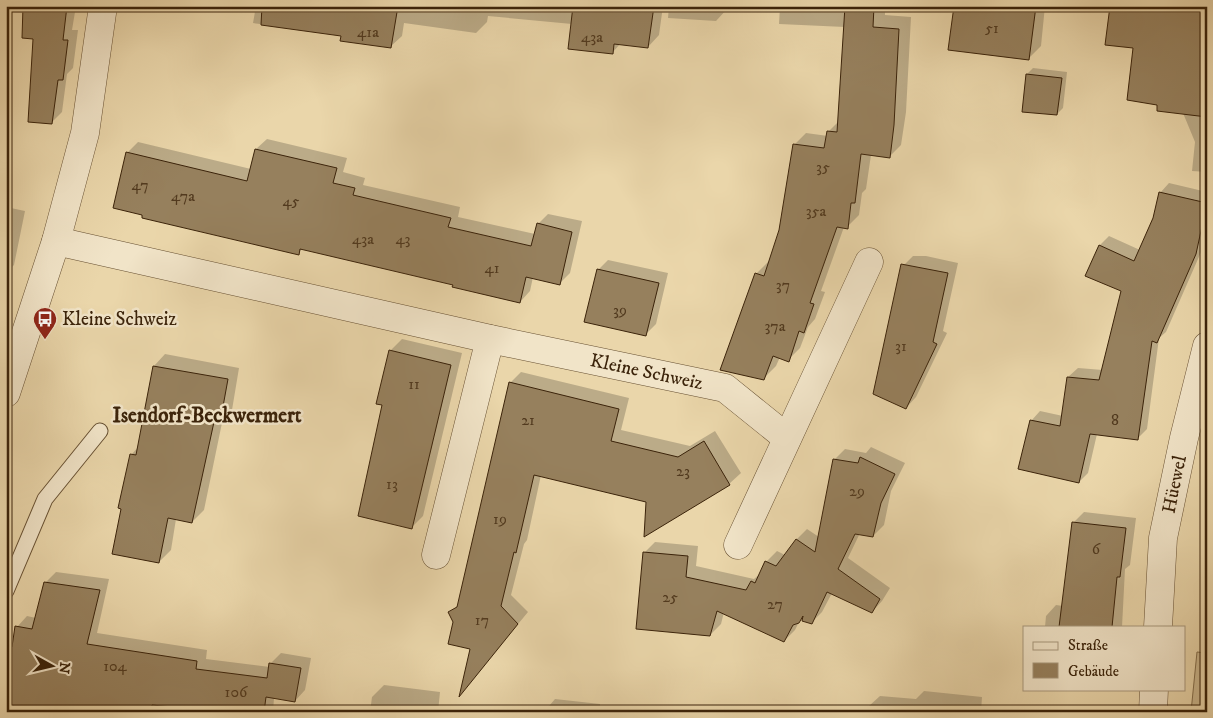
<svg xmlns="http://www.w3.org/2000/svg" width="1213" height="718" font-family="'IM FELL DW Pica',serif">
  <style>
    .green { fill: #ccb88f; stroke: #846e4c }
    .shadow { fill: #0003 }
    .building { fill: #96805d; stroke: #3b230a }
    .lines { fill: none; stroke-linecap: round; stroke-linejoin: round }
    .lane-casing { stroke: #675032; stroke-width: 17 }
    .street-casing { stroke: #675032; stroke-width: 29 }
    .lane { stroke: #f1e4c8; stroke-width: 15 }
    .street { stroke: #f1e4c8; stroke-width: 28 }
    .labels { text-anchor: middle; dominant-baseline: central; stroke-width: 5; stroke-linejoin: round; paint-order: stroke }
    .number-label { font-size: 16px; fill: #523a1f }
    .poi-label { font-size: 19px; fill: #3b230a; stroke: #f1e4c8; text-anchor: start }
    .street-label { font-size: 19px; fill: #3b230a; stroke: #f1e4c8 }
    .quarter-label { font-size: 21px; font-weight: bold; fill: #3b230a; stroke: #f1e4c8 }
  </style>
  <rect width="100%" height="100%" fill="#ead6aa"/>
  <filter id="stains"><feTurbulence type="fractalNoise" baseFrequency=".004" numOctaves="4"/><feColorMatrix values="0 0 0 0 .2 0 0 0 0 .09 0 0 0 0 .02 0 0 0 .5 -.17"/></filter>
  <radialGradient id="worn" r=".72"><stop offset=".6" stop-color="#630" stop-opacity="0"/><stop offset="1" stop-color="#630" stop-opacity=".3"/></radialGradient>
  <!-- green -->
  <path class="green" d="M1197,652L1207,653V712H1191Z"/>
  <!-- shadow -->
  <path class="shadow" d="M6,6H76L72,30H78L73,68L67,74L62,112L51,123L34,38L24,13L6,12Z
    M256,6H663L659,35L648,47L621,43L612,53L572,24L488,16L487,22L476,33L404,23L402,36L390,47L342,35L253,23Z
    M669,6H727V9L716,21L668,18Z
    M780,6H885V15L911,17L906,112L901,145L889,157L871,155L866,189L862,193L859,215L847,227H844L821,291L825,292L815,319L808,327L800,348L788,360L780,357L776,366L764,378L756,274L768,262H770L781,230L794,145L806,133L828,136L829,131L839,121L845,27L779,24Z
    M955,6H1045L1041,46L1029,58Z
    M1207,6V172L1192,171L1195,142L1183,113L1159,104L1135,47Z
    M1033,68L1067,72L1063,108L1057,114L1027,74Z
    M267,139L347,158L343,172L365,178L363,185L460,207L458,217L535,234L538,224L548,214L582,221L570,273L560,283L533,277L530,291L520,302L454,284L303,248L298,253L127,153L138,142L251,169L256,149Z
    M1169,183L1207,192V235L1205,243L1166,332L1159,338L1147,429L1137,439L1097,434L1088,473L1079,482L1031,421L1040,411L1063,416L1068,377L1078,368L1103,370L1123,290L1100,245L1109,236L1140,250L1154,219L1160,193Z
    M6,207L25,211L14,265L6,273Z
    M913,256H926L958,263L943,331L947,333L916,397L906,408L902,267Z
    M608,260L668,273L656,324L646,334L598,270Z
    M402,339L462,353L423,516L412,527L384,404L390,351Z
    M165,354L239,368L232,410L223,418L204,510L192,522L176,519L171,550L159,562L123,508L120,507L132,454L139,446L154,366Z
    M521,372L629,398L621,430L690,446L715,431L741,473L729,484L647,501L541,475L527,540L524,544L511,595L528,612L461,693L471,648L450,613L459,604L510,383Z
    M871,447L905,463L891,491L884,525L873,536L860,533L848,558L890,588L882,601L872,612L832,593L822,612L812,622L804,617L799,622L795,630L784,641L724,612L721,624L710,635L644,553L655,542L698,546L696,566L754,579L762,572L766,562L777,551L785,555L797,539L807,529L819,537L834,460L845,449L866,453Z
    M1084,512L1136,518L1130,565L1125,569L1122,627H1045L1046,616L1056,605L1063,606L1073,523Z
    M56,572L109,579L97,633L207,650L206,659L270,667V664L281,653L311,658L305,690L295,701L274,698L273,712H212V710L160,705L159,712H51L10,647L14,644L17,627L27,616L36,618L46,582Z
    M384,685L440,692L438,712H370L372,697Z
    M924,691L982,697L981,712H869V706L880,696L916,699Z
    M555,699L600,704V712H544Z"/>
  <!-- building -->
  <path class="building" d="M23,6H67L63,40H68L63,80H58L52,124L28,122L33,39L22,38Z
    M262,6H398L391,48L340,41L341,36L261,25Z
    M573,6H654L648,48L614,44L613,54L568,49Z
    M845,6H874L873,27L899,29L894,125L890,158L861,154L855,203H851L848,229L837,227L810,303L814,304L804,333L799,331L789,362L773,356L764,380L720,370L755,273L764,276L779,230L793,144L824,148L827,131L837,132Z
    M954,6H1036L1029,60L948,50Z
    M1110,6H1207V117L1157,111V105L1127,100L1133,48L1105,45Z
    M1026,74L1062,78L1057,115L1022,112Z
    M255,149L337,168L333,183L355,188L353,195L451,218L448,227L531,246L537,223L572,232L560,285L526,277L520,303L452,287L453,285L300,249L299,255L142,218V215L113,208L126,152L247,181Z
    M1159,192L1207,203L1196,254L1157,343L1152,341L1138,440L1090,434L1079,483L1018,469L1030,420L1060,426L1067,377L1099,380L1121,291L1085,276L1099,245L1134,261L1153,218Z
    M901,264L948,273L933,342L937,344L906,409L873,394Z
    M597,269L659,283L646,336L584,322Z
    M389,350L451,365L412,529L358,516L382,405L376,404Z
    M153,366L228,379L220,423L214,422L192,523L168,518L159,563L112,554L121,509L118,508L130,454L136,455Z
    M509,382L619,409L611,441L678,457L704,441L730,485L644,537L646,502L534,475L516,553L514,552L501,606L518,624L459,697L470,649L448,644L453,622L448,612L457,607Z
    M860,457L895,474L881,503L873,537L855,534L838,569L880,599L872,613L827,592L812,624L802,621L803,616L799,623L793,625L784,642L717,611L710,636L636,629L643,552L688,556L686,577L746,590L751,581L755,583L765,561L776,566L796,539L815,552L833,459L858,463Z
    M1072,522L1126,528L1120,577H1117L1112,627H1059Z
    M44,582L100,590L87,644L197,661L196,669L267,678L269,663L301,668L295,702L266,697L264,712H223L152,705L151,712H44L6,705V664L9,647H12L15,626L32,629Z"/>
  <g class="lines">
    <!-- lane casing -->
    <g class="lane-casing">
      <path id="lane" d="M6,591L45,499L100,431"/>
    </g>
    <!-- street casing -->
    <g class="street-casing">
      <g id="street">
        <path id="s1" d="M56,241L490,339L725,388L787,438"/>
        <path d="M6,393L56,241L85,133L103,6"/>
        <path d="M738,545L869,262"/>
        <path d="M436,555L490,339"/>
        <path id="s2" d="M1158,627L1163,538L1184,438L1207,346"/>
        <path d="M1153,712L1154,689"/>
      </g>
    </g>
    <!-- lane -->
    <use href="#lane" class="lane"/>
    <!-- street -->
    <use href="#street" class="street"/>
  </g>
  <!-- icons -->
  <defs>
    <g id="bus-pin" transform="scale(1.25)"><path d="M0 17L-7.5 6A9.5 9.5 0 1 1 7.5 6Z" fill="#8f2418" stroke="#f1e4c8"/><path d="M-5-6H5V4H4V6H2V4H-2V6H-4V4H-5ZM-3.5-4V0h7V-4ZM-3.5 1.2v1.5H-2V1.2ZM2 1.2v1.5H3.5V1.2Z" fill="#fff"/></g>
  </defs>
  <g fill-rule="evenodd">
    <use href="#bus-pin" x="45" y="319"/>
  </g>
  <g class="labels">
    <!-- number labels -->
    <g class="number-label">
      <text x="992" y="28">51</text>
      <text x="368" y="32">41a</text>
      <text x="592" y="37">43a</text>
      <text x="823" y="167">35</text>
      <text x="140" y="185">47</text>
      <text x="183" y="196">47a</text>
      <text x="291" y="201">45</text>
      <text x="816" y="211">35a</text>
      <text x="363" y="239">43a</text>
      <text x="403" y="239">43</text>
      <text x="492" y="268">41</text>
      <text x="783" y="285">37</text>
      <text x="620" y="310">39</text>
      <text x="775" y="326">37a</text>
      <text x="901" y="346">31</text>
      <text x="414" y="384">11</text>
      <text x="528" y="420">21</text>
      <text x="1115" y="420">8</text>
      <text x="683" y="471">23</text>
      <text x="392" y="484">13</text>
      <text x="857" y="491">29</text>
      <text x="500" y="519">19</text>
      <text x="1096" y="549">6</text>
      <text x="670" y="597">25</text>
      <text x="775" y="604">27</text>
      <text x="482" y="620">17</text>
      <text x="115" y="666">104</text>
      <text x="236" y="692">106</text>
    </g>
    <!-- poi labels -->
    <g class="poi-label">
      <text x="62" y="319">Kleine Schweiz</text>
    </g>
    <!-- street labels -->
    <g class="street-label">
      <text stroke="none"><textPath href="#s1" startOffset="605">Kleine Schweiz</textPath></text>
      <text stroke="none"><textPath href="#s2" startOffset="144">Hüewel</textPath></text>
    </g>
    <!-- quarter labels -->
    <g class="quarter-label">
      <text x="207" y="416">Isendorf-Beckwermert</text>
    </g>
  </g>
  <!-- margin -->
  <rect width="1213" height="718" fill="none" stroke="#ead6aa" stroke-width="25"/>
  <rect x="8" y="8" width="1198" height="703" fill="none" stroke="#3b230a" stroke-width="2.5"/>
  <rect x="12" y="12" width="1188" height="693" fill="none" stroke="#3b230a"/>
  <!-- legend -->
  <rect x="1023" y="626" width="162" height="65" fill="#f1e4c8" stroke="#a8977c"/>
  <rect x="1033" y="642" width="25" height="8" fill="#f1e4c8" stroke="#a8977c"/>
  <text x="1068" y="650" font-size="15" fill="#3b230a">Straße</text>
  <rect x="1033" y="663" width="25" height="15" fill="#96805d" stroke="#a8977c"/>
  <text x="1068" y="676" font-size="15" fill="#3b230a">Gebäude</text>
  <!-- north arrow -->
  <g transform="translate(52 666) rotate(98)" stroke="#f1e4c8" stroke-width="4" paint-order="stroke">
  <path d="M0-4L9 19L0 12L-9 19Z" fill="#3b230a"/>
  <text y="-8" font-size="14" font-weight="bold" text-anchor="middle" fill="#3b230a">N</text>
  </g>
  <rect width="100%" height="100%" filter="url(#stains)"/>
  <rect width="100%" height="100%" fill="url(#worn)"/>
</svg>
